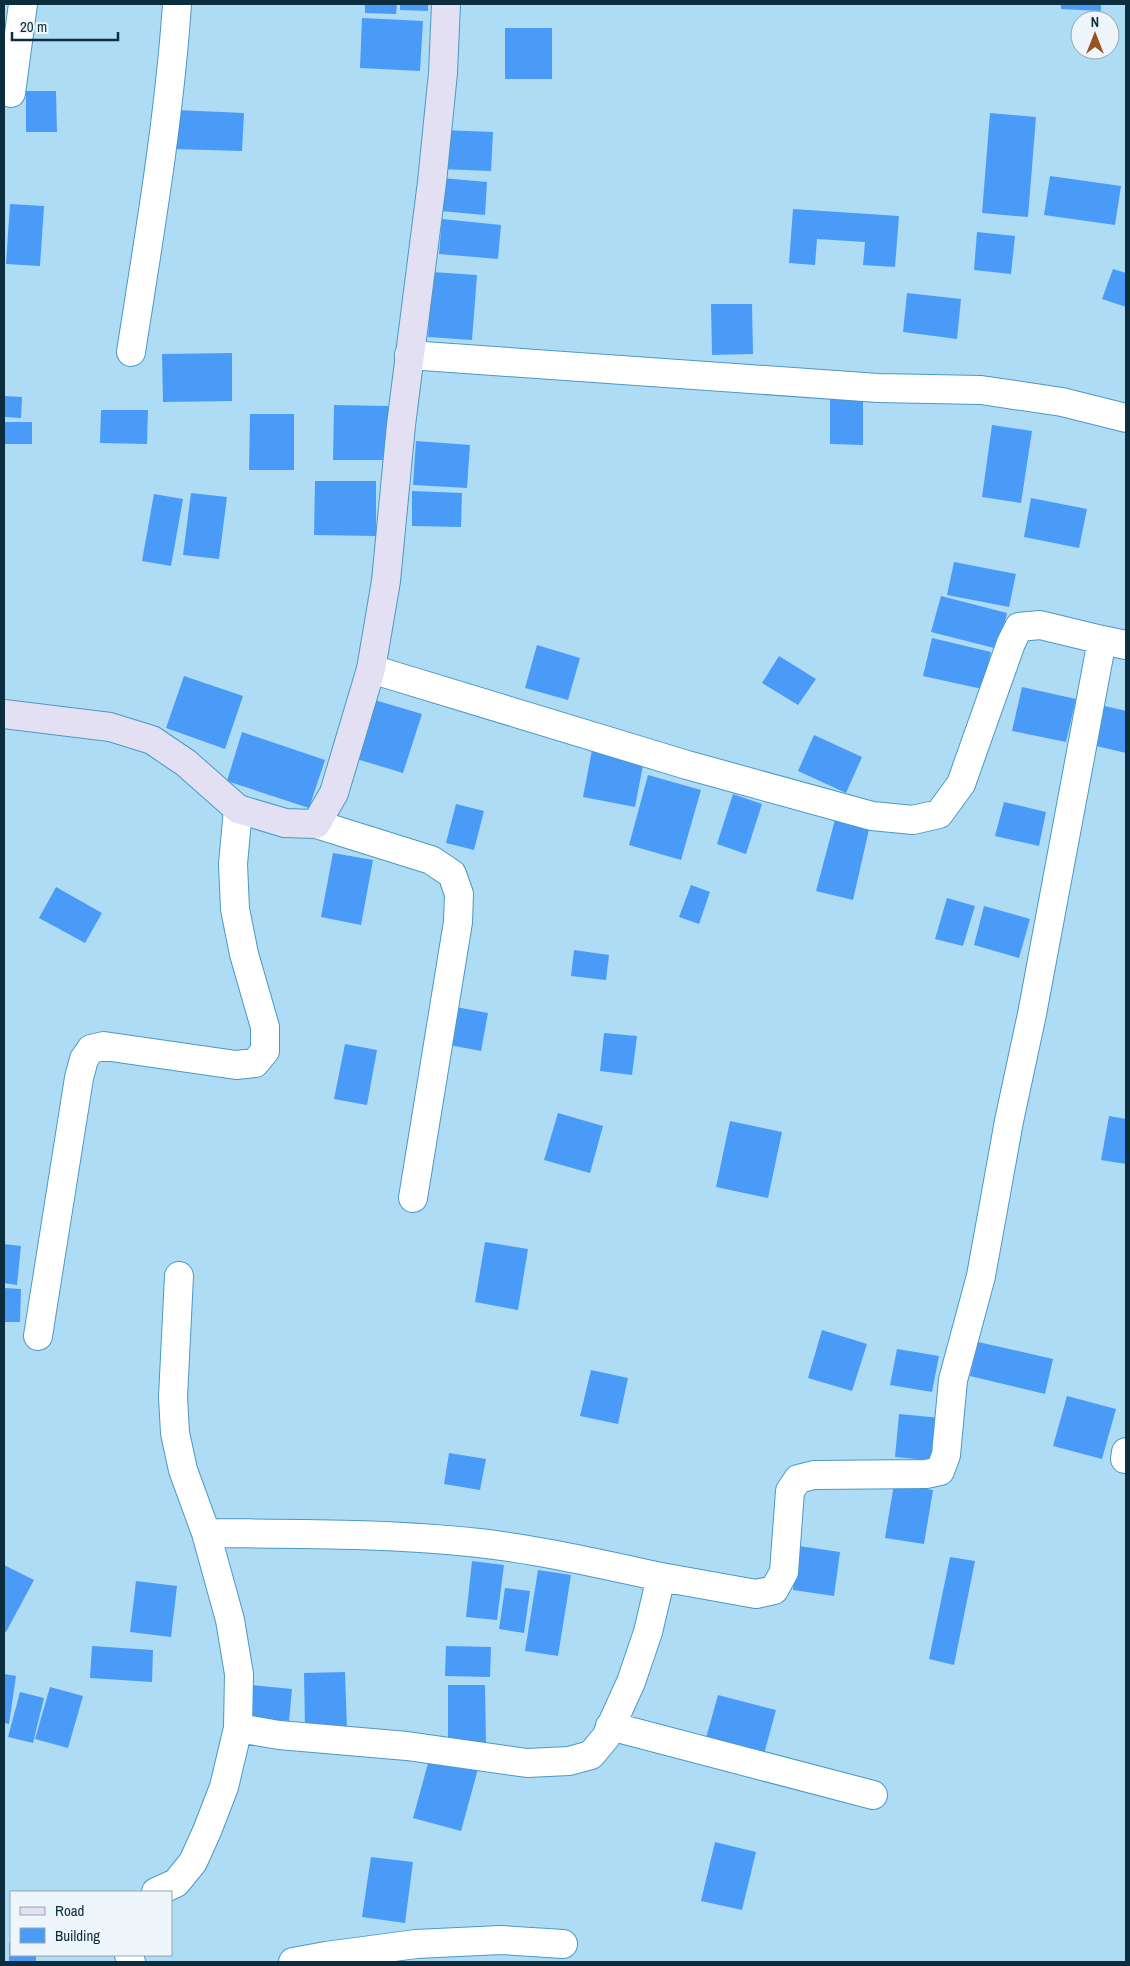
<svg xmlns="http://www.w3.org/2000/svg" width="1130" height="1966" font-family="'Archivo Narrow',sans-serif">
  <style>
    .building { fill: #4a9bf8 }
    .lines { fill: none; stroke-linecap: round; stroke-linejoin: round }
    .street-casing { stroke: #4b99c2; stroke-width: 30 }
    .secondary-casing { stroke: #4b99c2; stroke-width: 30 }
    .street { stroke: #fff; stroke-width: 28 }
    .secondary { stroke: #e4e0f3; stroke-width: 28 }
  </style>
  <rect width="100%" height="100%" fill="#afdcf5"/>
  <!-- building -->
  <path class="building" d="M365,4H397L396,14L365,13Z
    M400,4H428V11L400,10Z
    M1061,4H1101V11L1061,9Z
    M362,18L423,21L420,71L360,68Z
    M505,28H552V79H505Z
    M26,91H56L57,132H26Z
    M176,110L244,113L242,151L174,149Z
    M990,113L1036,117L1028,217L982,213Z
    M442,130L493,132L491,171L440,169Z
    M1050,176L1121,186L1115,225L1044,215Z
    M442,178L487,182L485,215L440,211Z
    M10,204L44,206L40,266L6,264Z
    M793,209L899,216L895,267L863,265L865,242L817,239L815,265L789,263Z
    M442,219L501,225L498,259L439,254Z
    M977,232L1015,236L1011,274L974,270Z
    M1113,269L1126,273V307L1102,299Z
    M432,272L477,275L472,340L428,337Z
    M907,293L961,299L957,339L903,332Z
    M711,304H752L753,354L712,355Z
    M232,353V401L163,402L162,354Z
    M4,396L22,397L21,418L4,417Z
    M830,398L863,399V445L830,444Z
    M334,405L388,406V460H333Z
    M101,410H148L147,444L100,443Z
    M250,414H294V470H249Z
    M4,422H32V444H4Z
    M992,425L1032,431L1021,503L982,497Z
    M416,441L470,445L467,488L413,485Z
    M315,481H376V536L314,535Z
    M412,491L462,493L461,527L412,526Z
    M191,493L227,497L219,559L183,555Z
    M154,494L183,499L171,566L142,561Z
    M1031,498L1087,509L1079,548L1024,537Z
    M954,562L1016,574L1009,607L947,595Z
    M941,596L1007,613L998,649L931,632Z
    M932,638L991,652L982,689L923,676Z
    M537,645L580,658L568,700L525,688Z
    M779,656L816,679L798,705L762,683Z
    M184,676L243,696L225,749L166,728Z
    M1022,687L1076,699L1066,742L1012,731Z
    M368,698L422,714L403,773L350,757Z
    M1101,705L1126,711V753L1092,745Z
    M242,732L325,760L309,808L227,781Z
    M814,735L862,757L846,793L798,771Z
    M592,750L644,760L635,807L583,797Z
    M648,775L701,790L681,860L629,845Z
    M733,794L762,804L746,854L717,844Z
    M1004,802L1046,812L1039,846L995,836Z
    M456,804L484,811L474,850L446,843Z
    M836,816H872L853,900L816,891Z
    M333,853L373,860L361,925L321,917Z
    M691,885L710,892L699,924L679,917Z
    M56,887L102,913L85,943L39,918Z
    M947,898L975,906L963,946L935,939Z
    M984,906L1030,919L1019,958L974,945Z
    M574,950L609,955L606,980L571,976Z
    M456,1007L488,1013L481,1051L449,1045Z
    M604,1033L637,1036L632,1075L600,1071Z
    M345,1044L377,1050L367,1105L334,1099Z
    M558,1113L603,1126L590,1173L544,1160Z
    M1109,1116L1126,1119V1164L1101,1160Z
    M730,1121L782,1132L768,1198L716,1187Z
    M485,1242L528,1249L518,1310L475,1302Z
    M4,1244L21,1246L17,1285L4,1283Z
    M4,1288L21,1289L20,1322H4Z
    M822,1330L867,1344L852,1391L808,1378Z
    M978,1342L1053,1359L1045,1394L970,1376Z
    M897,1349L939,1356L932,1392L890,1385Z
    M591,1370L628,1378L618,1424L580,1416Z
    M1067,1396L1116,1409L1102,1459L1053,1446Z
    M899,1414L941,1418L937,1461L895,1457Z
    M449,1453L486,1459L480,1490L444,1484Z
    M894,1484L933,1490L924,1544L885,1538Z
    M799,1546L840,1552L834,1596L793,1590Z
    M950,1557L975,1561L954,1665L929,1659Z
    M472,1561L504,1565L497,1620L466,1617Z
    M4,1565L34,1580L6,1632L4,1631Z
    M538,1570L571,1575L558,1656L525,1651Z
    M136,1581L177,1586L171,1637L130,1632Z
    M505,1588L530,1591L524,1633L499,1629Z
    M92,1646L153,1650L152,1682L90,1678Z
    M446,1646L491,1647L490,1677L445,1676Z
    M345,1672L347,1728H305L304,1673Z
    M4,1674L16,1676L9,1724L4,1723Z
    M251,1685L292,1689L289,1721L248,1717Z
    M448,1685H485L486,1743L448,1744Z
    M50,1687L83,1696L68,1748L35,1739Z
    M20,1692L44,1698L33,1743L8,1737Z
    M718,1695L776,1710L764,1754L706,1738Z
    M430,1756L478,1769L461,1831L413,1818Z
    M715,1842L756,1852L742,1910L701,1901Z
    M371,1857L413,1862L405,1923L362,1917Z
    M9,1943H11V1955H36V1962H9Z"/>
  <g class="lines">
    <!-- street casing -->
    <g class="street-casing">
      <path id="street" d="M11,93L23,4
        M131,352C149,237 169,121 177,4
        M409,355L878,388L981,390L1062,402L1126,418
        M1102,640L1126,645
        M316,824L431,860L452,874L459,894L458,922L413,1198
        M38,1336L79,1078L84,1059L91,1049L104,1046L236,1065L255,1063L265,1051V1027L244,954L235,909L233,864L238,809
        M1125,1459L1126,1452
        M206,1533C297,1534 388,1533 479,1543C540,1550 601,1564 661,1577
        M610,1726L873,1795
        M238,1728L279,1735L407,1746L527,1763L569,1761L591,1755L606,1737L631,1682L648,1632L661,1577L756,1594L774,1590L784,1572L790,1491L798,1479L814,1475L926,1474L940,1471L946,1455L953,1380L981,1276L1009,1121L1032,1014L1102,640L1040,625L1019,627L1011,643L961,784L939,814L913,820L872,816L687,765L371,669
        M156,1892L176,1883L193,1862L207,1831L224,1787L238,1728L239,1674L230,1620L206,1533L183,1470L175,1433L173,1397L179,1276
        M129,1955L131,1962
        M293,1962L326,1956L416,1944L501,1940L563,1944"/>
    </g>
    <!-- secondary casing -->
    <g class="secondary-casing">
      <path id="secondary" d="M4,714L110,727L152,740L186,763L238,809L285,823L316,824L334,793L371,669L386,581L401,425L432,182L443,73L446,4"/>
    </g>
    <!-- street -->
    <use href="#street" class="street"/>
    <!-- secondary -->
    <use href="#secondary" class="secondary"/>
  </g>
  <!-- border -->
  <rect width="1130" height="1966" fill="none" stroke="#0b2d3d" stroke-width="10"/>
  <!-- legend -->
  <rect x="10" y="1891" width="162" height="65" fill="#eff6fb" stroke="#94a6af"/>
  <rect x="20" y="1907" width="25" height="8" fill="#e4e0f3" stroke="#94a6af"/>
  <text x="55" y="1916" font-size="15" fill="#0b2d3d">Road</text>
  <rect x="20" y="1928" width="25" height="15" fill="#4a9bf8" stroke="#94a6af"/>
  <text x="55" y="1941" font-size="15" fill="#0b2d3d">Building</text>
  <!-- north arrow -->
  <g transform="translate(1095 35)"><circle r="24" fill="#eff6fb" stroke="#94a6af"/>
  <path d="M0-4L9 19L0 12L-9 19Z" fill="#975423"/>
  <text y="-8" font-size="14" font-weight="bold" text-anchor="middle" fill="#0b2d3d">N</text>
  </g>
  <!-- scale -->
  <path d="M12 32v8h106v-8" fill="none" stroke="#0b2d3d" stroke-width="2.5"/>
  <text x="20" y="32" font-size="15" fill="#0b2d3d" stroke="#eff6fb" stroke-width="4" paint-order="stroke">20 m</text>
</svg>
